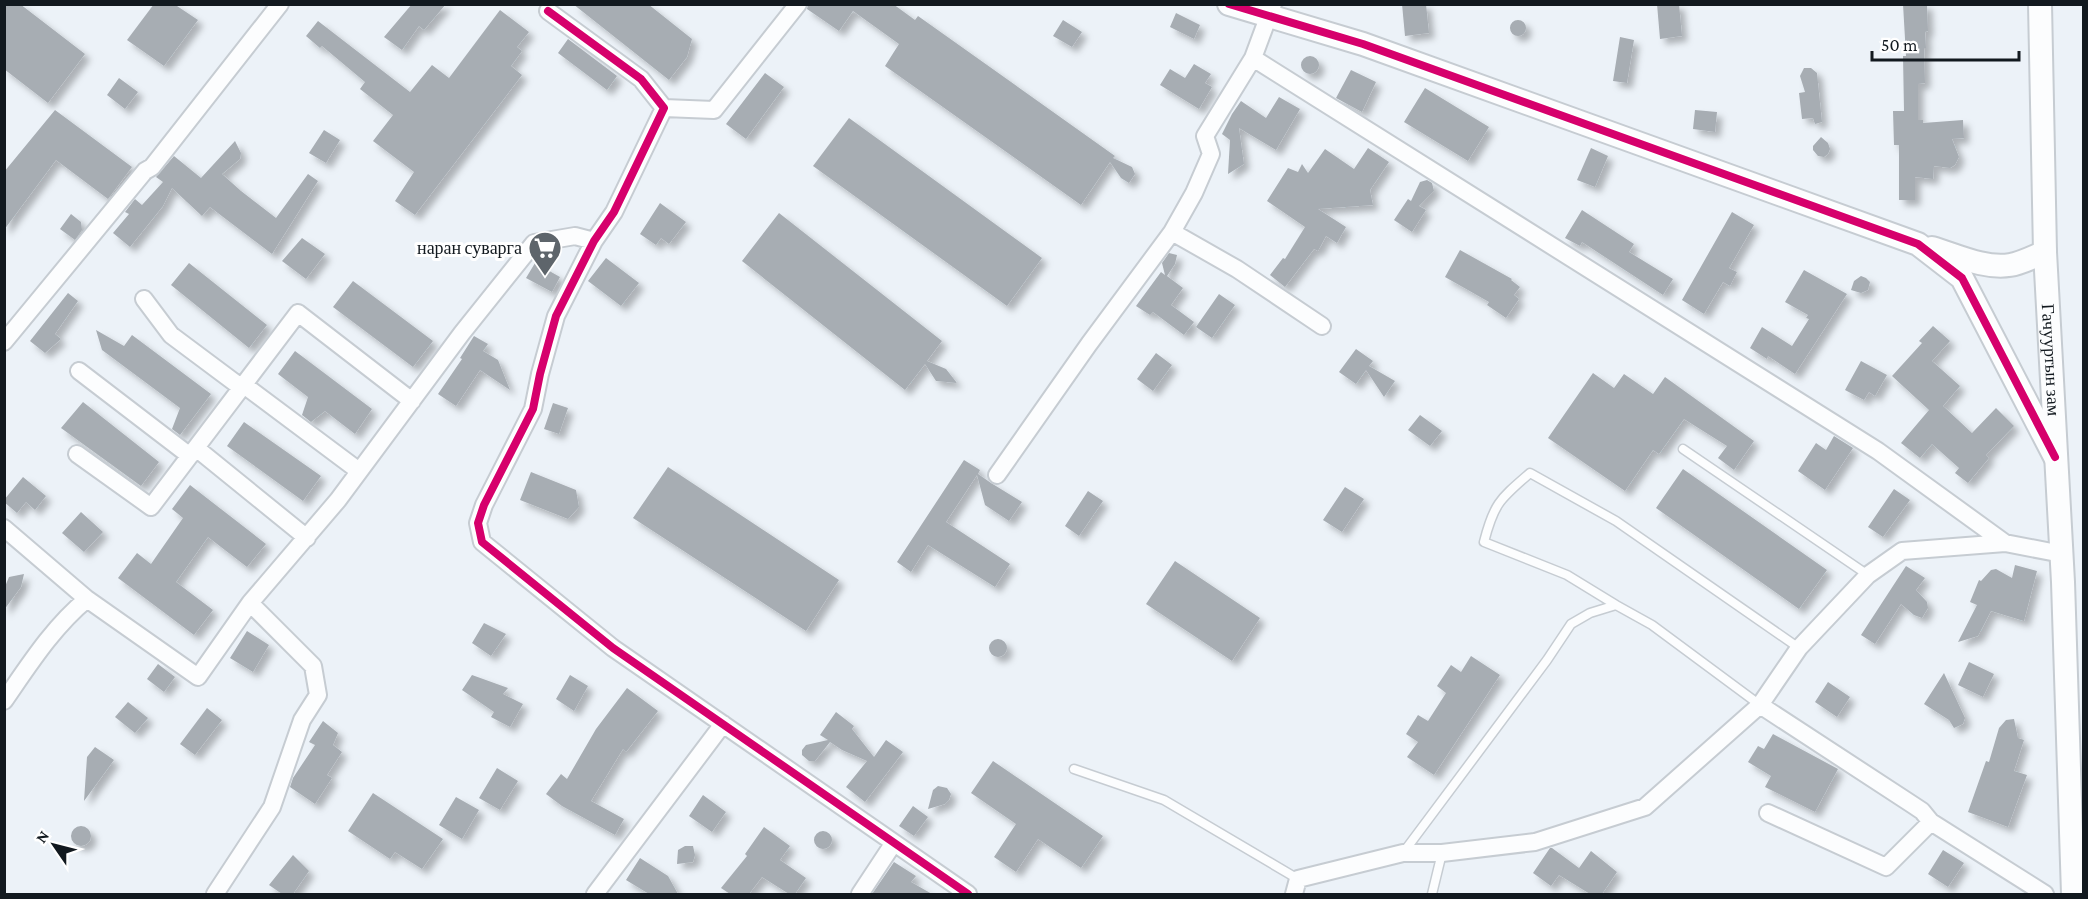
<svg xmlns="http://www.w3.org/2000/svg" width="2088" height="899" font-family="'Crimson Pro',serif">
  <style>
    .building { fill: #a7adb3; filter: url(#shadow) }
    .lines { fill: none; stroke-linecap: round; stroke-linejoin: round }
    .lane-casing { stroke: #c6ccd2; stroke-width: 11 }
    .street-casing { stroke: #c6ccd2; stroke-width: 20 }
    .secondary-casing { stroke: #c6ccd2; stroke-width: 26 }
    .lane { stroke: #fcfdfe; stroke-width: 8 }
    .street { stroke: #fcfdfe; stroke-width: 16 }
    .secondary { stroke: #fcfdfe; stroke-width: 22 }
    .cycleway-casing { stroke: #fff; stroke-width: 11 }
    .cycleway { stroke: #d6006c; stroke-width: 8 }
    .labels { text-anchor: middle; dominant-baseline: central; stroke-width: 6; stroke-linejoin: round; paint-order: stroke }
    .poi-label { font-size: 18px; fill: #12191f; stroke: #fff; text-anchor: end }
    .street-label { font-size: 18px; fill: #12191f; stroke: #fff }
  </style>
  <defs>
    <filter id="shadow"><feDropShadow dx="5.5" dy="5.5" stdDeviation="3" flood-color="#0004"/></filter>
  </defs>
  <rect width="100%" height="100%" fill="#ecf2f8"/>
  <!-- building -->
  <path class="building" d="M4,4H20L85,54L48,103L4,69Z
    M154,4H174L198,20L164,66L127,40Z
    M412,4H446L424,30L419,26L402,50L384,37Z
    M573,4H648L692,39L687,57L669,80Z
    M808,4H893L915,20L918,16L1115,156L1113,158L1132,167L1135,174L1129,183L1121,178L1110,162L1081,205L885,66L899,44L853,11L839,31L807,9Z
    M1402,4H1426L1429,33L1405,36Z
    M1657,4H1679L1682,36L1660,39Z
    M1903,4H1927L1928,31L1925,32L1926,48H1924L1925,83L1918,84V120H1923V123L1963,120L1964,138L1952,139L1959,157L1955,165L1950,168L1934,166L1933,179L1915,177V200H1899V145H1894L1893,111H1904L1903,56H1906Z
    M500,10L529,32L517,47L522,51L511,66L522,75L415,215L395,201L414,172L373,141L393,115L360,89L365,82L322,46L320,48L306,36L318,21L410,92L432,65L449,78Z
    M1176,13L1200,25L1194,39L1170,27Z
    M1510 28a8 8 0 1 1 16 0a8 8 0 1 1-16 0Z
    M1063,20L1082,32L1072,47L1053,36Z
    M1620,37L1634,40L1627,83L1613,81Z
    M568,39L617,76L607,90L558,53Z
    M1301 65a9 9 0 1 1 18 0a9 9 0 1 1-18 0Z
    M1194,64L1211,74L1205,83L1212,87L1199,109L1160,85L1170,69L1185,78Z
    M1804,68H1811L1817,73L1822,122L1815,124L1813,118L1802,119L1799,93L1805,92L1800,76Z
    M1351,70L1376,82L1362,112L1336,98Z
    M765,73L784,87L746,139L726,124Z
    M119,78L138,92L125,109L107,95Z
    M1425,88L1489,127L1468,161L1404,122Z
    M1279,97L1300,109L1276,150L1239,128L1244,164L1228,174L1230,140L1222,134L1232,114L1241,101L1266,118Z
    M55,110L132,167L108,199L56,160L4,230V172Z
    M1695,110L1717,112L1715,132L1693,129Z
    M849,118L1042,258L1007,306L813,166Z
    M324,130L340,140L326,163L309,153Z
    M1821,137L1828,143L1830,149L1828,154L1824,157L1818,156L1813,150V146Z
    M235,141L241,153L240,159L222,174L241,191L276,218L308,174L318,181L272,254L210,207L202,216L172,188L163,206L130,247L113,233L129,214L125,212L135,199L142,205L163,182L156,177L174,156L201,178Z
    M1368,148L1389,162L1370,190L1373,205L1318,209L1346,227L1337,243L1326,236L1318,251L1314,249L1285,287L1270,275L1283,258L1285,259L1305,227L1267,201L1288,168L1298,172L1302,164L1308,173L1325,149L1354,169Z
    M1591,148L1608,156L1595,187L1577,180Z
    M1427,180L1432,183L1434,191L1419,206L1426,210L1412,232L1394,220L1408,199L1411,201L1420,182Z
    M660,203L686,222L669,244L661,238L656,245L640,234Z
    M1582,210L1634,244L1629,252L1673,279L1663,295L1582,242L1580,246L1565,238Z
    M1732,212L1754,225L1729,268L1737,272L1730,286L1723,282L1704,314L1682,300Z
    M779,213L942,341L927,361L946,369L957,383L936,381L925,364L905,390L742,261Z
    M71,214L81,222L82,230L75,240L60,229Z
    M302,238L325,254L306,279L282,261Z
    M1460,250L1512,279L1511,280L1520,287L1514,295L1519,299L1506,318L1487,305L1489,302L1445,277Z
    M1169,253L1177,255L1175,264L1167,276L1183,288L1171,305L1194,322L1184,335L1153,312L1150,315L1136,306L1161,272L1165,275L1162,263Z
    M606,258L639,283L621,306L588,281Z
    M189,263L267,325L249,348L171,285Z
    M535,263L560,277L552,292L526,278Z
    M1804,270L1847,294L1795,374L1768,356L1767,359L1750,348L1762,327L1792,346L1809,319L1806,318L1808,315L1785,302Z
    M1861,276L1866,278L1870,282L1868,290L1861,293L1851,290L1854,281Z
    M353,281L433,341L413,367L333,307Z
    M68,293L78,301L55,334L61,339L45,353L30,341Z
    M1219,294L1235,305L1212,338L1196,327Z
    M1933,326L1950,341L1932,361L1960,386L1943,406L1972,433L1996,408L2014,426L1986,455L1989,458L1968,483L1955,473L1959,468L1932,444L1920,458L1901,443L1929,410L1892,376L1922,343L1919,341Z
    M96,330L124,346L132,335L211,394L180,435L172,429L180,408L102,350Z
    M474,336L488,344L483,351L498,360L510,390L480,370L456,406L438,394L462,359L460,358Z
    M1356,349L1373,361L1369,366L1395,381L1384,397L1366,370L1356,384L1339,372Z
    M295,351L372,409L355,434L325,411L311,422L302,415L308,397L278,374Z
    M1156,353L1172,365L1153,391L1137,379Z
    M1861,361L1887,375L1875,396L1869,392L1864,400L1845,390Z
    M1593,373L1614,388L1624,374L1653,394L1665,377L1754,441L1734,470L1718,458L1727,446L1684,419L1659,454L1653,450L1625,491L1548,438Z
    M83,402L159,462L141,486L61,428Z
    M553,403L568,408L559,434L544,429Z
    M1420,415L1442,431L1430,446L1408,430Z
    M244,422L321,476L303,501L227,446Z
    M1834,436L1853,448L1825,490L1798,471L1816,443L1826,450Z
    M964,460L980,470L978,474L991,483L1022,502L1009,521L985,505L977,475L946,522L1010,564L995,587L928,545L911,572L897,562Z
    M668,467L839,580L806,631L633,518Z
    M1683,469L1827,570L1799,609L1656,508Z
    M531,472L576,490L579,507L568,519L520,500Z
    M23,477L46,496L35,510L26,502L17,513L4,502V500Z
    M190,485L266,544L247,567L208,537L176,582L213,610L194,635L118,578L137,553L151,564L183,518L172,509Z
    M1345,487L1364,499L1342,532L1323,520Z
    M1894,489L1910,500L1883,537L1868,527Z
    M1088,491L1103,501L1079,536L1065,526Z
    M81,512L103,532L84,552L62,533Z
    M1175,561L1260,618L1232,661L1146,604Z
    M2015,565L2037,571L2024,621L1991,611L1978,636L1958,642L1977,605L1970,602L1979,580L1981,581L1991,570L1996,569L2012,578Z
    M1906,566L1925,578L1916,590L1927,602L1928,608L1922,618L1914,615L1901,604L1875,644L1861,635Z
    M24,574L21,587L4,610V589L9,577Z
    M484,623L506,634L491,656L472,643Z
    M247,631L269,645L253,672L230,658Z
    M989 648a9 9 0 1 1 18 0a9 9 0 1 1-18 0Z
    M1471,656L1500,675L1434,775L1407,757L1418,742L1406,734L1418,715L1428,721L1446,693L1437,686L1451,665L1461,672Z
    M1969,662L1994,674L1983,697L1958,685Z
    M158,664L175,677L164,692L147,679Z
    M1944,673L1965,718L1963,724L1954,728L1949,720L1924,704Z
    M472,675L508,688L503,694L523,704L510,727L491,717L494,712L462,690Z
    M570,675L588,686L574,711L556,699Z
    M1828,682L1850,697L1837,717L1815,702Z
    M627,688L658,711L626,752L623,749L591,801L624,819L615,835L562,806L546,794L561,774L567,779L596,729Z
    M128,702L148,718L135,733L115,717Z
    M207,708L222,720L195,755L180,744Z
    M836,712L854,726L852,729L874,757L886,740L903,752L865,802L846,787L867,761L842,750L830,742L815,761H809L802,755V750L806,745L828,740L820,735Z
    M2014,719L2018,738L2024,740L2014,771L2027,775L2008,827L1968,812L1986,761L1989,762L1999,728L2006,720Z
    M323,721L338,733L333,745L342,752L327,775L332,778L315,804L290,787L293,778L315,745L309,742Z
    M1773,734L1838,769L1815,812L1765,787L1771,776L1748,762L1758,746L1764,749Z
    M95,747L114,760L84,801L87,757Z
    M993,761L1103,836L1081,868L1038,839L1016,872L994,857L1016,824L971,793Z
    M497,768L518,781L500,810L479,798Z
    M938,786L947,788L951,794L949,800L945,804L928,809L933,790Z
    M373,793L443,839L422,869L395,852L390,859L348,831Z
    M703,795L726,812L712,832L689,816Z
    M456,797L479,810L462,839L439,825Z
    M913,806L928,817L914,836L899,826Z
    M71 836a10 10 0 1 1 20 0a10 10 0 1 1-20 0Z
    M764,827L790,846L780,860L806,878L795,894H789L762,877L749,894H730L721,888L747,856L745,854Z
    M814 840a9 9 0 1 1 18 0a9 9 0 1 1-18 0Z
    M685,846H693L695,855L693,862L677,864L678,850Z
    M1550,848H1552L1579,868L1591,851L1617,872L1602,894H1590L1559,875L1551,886L1533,873Z
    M1943,850L1964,863L1948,887L1928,874Z
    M293,855L309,871L293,894H282L269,885Z
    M640,858L668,876L678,894H649L626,880Z
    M894,862L916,876L911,882L932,894H872Z"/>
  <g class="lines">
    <!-- lane casing -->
    <g class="lane-casing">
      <path id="lane" d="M1683,449L1868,575
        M1616,605L1567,575L1484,542C1494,503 1500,499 1530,473L1616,521L1799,648
        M1074,769L1164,800L1298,879
        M1403,853L1547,660L1571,624L1590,613L1616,605L1652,625L1760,705
        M1432,894L1442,853"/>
    </g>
    <!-- street casing -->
    <g class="street-casing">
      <path id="street" d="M548,11L641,79L664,108L614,212L594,241L556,316L540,374L533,409L484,505L478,523L482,542L613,648L968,894
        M1253,58L1878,451L2005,543L2062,554
        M664,108L714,110L798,4
        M1172,232L1237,269L1322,326
        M144,299L171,335L242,388
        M4,342L145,171L152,167L280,4
        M79,371L190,456
        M244,385L359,471
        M196,448L307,538
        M77,454L151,507L298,313L412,401
        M997,475L1089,344L1172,232L1194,193L1211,154L1205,136L1253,58L1273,4
        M4,528L87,599C53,627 29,665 4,701
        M87,599L198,677L250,603
        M1760,705L1913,805L1922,811L1931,822L2045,894
        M1768,813L1886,867L1931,822
        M215,894L272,807L302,720L318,695L313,666L250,603L338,500L462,333L534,243L575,236L594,241
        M595,894L723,724
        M860,894L893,844
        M1294,894L1298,879L1403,853H1442L1535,842L1645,807L1760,705L1799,648L1868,575L1902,551L2005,543"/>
    </g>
    <!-- secondary casing -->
    <g class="secondary-casing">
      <g id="secondary">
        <path d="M1229,4L1363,44L1918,244L1962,278L2055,457"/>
        <path id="s1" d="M2040,4L2045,252L2063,582L2073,894"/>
        <path d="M1932,248C1956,255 1984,269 2010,265C2022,263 2033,257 2045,252"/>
      </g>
    </g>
    <!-- lane -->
    <use href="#lane" class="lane"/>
    <!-- street -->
    <use href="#street" class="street"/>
    <!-- secondary -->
    <use href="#secondary" class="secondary"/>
    <!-- cycleway casing -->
    <g class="cycleway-casing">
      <path id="cycleway" d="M1229,4L1363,44L1918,244L1962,278L2055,457
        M548,11L641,79L664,108L614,212L594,241L556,316L540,374L533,409L484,505L478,523L482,542L613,648L968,894"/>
    </g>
    <!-- cycleway -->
    <use href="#cycleway" class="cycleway"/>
  </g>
  <!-- icons -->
  <defs>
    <g id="supermarket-pin" transform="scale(1.725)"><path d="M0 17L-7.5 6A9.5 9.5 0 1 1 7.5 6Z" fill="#5e656b" stroke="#fff"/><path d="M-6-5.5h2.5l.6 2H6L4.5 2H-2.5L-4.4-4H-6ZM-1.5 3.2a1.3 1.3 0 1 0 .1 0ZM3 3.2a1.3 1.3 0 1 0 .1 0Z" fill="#fff"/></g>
  </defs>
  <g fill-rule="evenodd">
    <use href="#supermarket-pin" x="545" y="248"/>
  </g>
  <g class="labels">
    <!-- poi labels -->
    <g class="poi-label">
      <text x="522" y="248">наран суварга</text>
    </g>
    <!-- street labels -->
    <g class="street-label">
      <text stroke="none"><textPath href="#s1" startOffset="356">Гачууртын зам</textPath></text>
    </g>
  </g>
  <!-- border -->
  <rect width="2088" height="899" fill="none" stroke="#12191f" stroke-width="12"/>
  <!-- north arrow -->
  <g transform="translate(54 845) rotate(305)" stroke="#ffffff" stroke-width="4.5" paint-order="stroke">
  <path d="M0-4.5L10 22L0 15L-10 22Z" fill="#12191f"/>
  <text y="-9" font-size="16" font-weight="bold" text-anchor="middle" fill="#12191f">N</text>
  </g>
  <!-- scale -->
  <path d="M1872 51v9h147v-9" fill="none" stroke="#12191f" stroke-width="3"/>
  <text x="1881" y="51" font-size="18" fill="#12191f" stroke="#ffffff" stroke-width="4.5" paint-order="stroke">50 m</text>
</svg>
